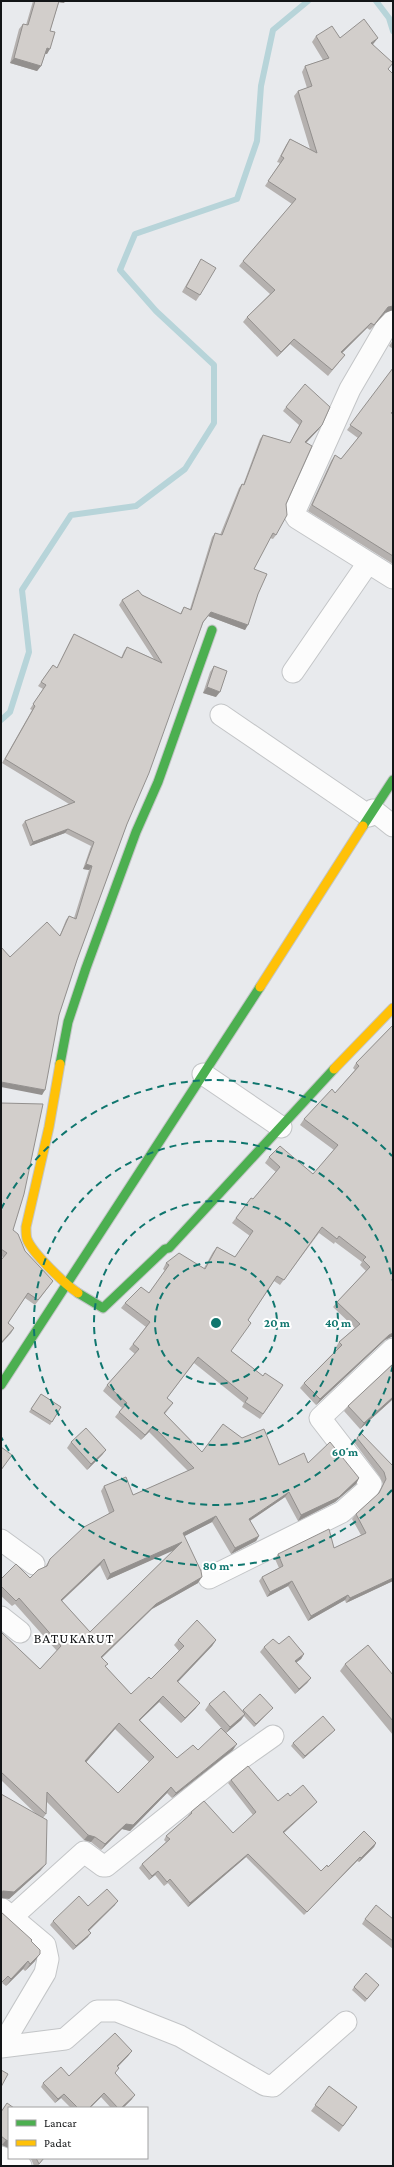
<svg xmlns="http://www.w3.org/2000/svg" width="394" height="2167" font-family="'Crimson Pro',serif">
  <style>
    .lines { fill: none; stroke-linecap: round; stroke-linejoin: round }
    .stream { stroke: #b7d4d9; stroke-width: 6 }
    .street-casing { stroke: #c3c5c7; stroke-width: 23 }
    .fast-casing { stroke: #c3c5c7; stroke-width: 11 }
    .slow-casing { stroke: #c3c5c7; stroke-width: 11 }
    .street { stroke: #fcfcfc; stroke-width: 21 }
    .fast { stroke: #4caf50; stroke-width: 9 }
    .slow { stroke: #ffc107; stroke-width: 9 }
    .wall { fill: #b5b1af; fill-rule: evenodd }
    .shaded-wall { fill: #93908e }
    .building { fill: #d2cecb; stroke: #93908e; fill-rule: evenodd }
    .ring { fill: none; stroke: #0f766e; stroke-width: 2; stroke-dasharray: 7 5 }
    .labels { text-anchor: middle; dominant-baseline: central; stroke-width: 4; stroke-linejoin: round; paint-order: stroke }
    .quarter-label { font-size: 14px; letter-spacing: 1px; fill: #131517; stroke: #fff }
    .centre { fill: #0f766e; stroke: #fff; stroke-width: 2 }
    .ring-label { font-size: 12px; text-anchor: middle; font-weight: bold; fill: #0f766e; stroke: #fff; stroke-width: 4; stroke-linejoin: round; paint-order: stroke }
  </style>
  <rect width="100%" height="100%" fill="#e8eaed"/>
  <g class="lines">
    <!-- stream -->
    <path class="stream" d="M376,1L389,18L393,31
      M1,720L10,712L29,652L22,590L71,515L136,506L185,469L214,423V365L156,311L120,270L135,234L237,199L257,141L261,86L273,30L308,1"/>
    <!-- street casing -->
    <g class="street-casing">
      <path id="street" d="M393,321L385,329L350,389L294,513L297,518L393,578
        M293,672L368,563
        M221,715L369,816
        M373,810L393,826
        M203,1074L281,1127
        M1,1540L34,1564
        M209,1578L342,1512L368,1489L371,1484L320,1418L393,1349
        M1,1617L20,1632
        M12,1917L84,1852L103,1866H106L232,1765L273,1736
        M1,2047L65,2039L97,2011H117L180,2036L265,2085L273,2086L346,2022
        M1,2047L45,1973L48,1959L45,1945L2,1909
        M1,2157L21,2166"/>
    </g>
    <!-- fast casing -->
    <g class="fast-casing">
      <path id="fast" d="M363,826L393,780
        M60,1064L68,1022L86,968L136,832L158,782L212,630
        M78,1293L103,1308L165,1249L169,1248L334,1069
        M1,1385L260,987"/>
    </g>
    <!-- slow casing -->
    <g class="slow-casing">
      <path id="slow" d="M260,987L363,826
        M60,1064L49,1127L26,1227C26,1231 26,1236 27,1239C32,1253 66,1285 78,1293
        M334,1069L393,1008"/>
    </g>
    <!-- street -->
    <use href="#street" class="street"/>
    <!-- fast -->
    <use href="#fast" class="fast"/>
    <!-- slow -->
    <use href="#slow" class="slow"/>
  </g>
  <!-- wall -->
  <path class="wall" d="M33,1H65L64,3L59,2L50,31L47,54H45L41,66L37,71L10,63L19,29L23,24L26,25Z
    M316,36L340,38L374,43L373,44L389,69L385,313L370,330L367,328L342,353L345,355L328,376L290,344L277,357L243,322L247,317L270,294L239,266L243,261L292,204L265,186L280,163L277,162L286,145L290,139L310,149L294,96L298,91L307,88L302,72L305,66L323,60L312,42Z
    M201,259L200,295L196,301L182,292Z
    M393,340V349L389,346Z
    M393,368L392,413L393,414V564L308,511L331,461L335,455L341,459L358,438L347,430Z
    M286,407L319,429L306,443L276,535L273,539L270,538L254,569L258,594L245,630L208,616L203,623L127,824L77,960L59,1015L42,1095L10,957L60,935L66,920L69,916L74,918L89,870L83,869L91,846L65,833L30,846L22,825L25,821L69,804L2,763L32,710L30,709L43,689L38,686L53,665L57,668L71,639L74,634L121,658L124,651L127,647L154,659L119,605L122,600L142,595L180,614L184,607L190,609L212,537L215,533L220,535L239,488L242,484L243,485L260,439L263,435L290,443L299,425L283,411Z
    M214,666L216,697L203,693L210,672Z
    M393,1025L391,1337L385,1340L316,1405L300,1388L304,1383L337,1349L336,1347L339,1342L355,1328L333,1307L337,1302L366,1271L360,1265L362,1262L335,1242L334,1244L319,1233L280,1285L274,1281L248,1320L231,1351L263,1376L283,1385L260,1419L242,1407L244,1403L194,1363L167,1398L173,1403L165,1414L202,1452L242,1438L279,1465L308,1463L359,1478L356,1484L335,1502L298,1521L285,1497L250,1521L259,1536L256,1541L231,1554L212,1522L184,1536L198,1583L152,1609L102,1658L106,1667L131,1694L151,1679L179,1651L174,1645L178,1640H216L212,1646L178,1682L196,1708L181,1723L159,1702L140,1720L177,1758L198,1750H233L172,1798L167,1793L130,1831L122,1829L101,1850L91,1842L84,1840L46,1801V1814L43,1818L46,1864L40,1871L9,1899L36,1814L1,1780V1632L40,1669L57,1651L15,1604L12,1606L1,1596V1579L30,1578L45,1567L50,1559L109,1513L101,1491L104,1486L133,1495L188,1471L149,1432L141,1440L115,1417L122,1408L103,1391L107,1385L135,1354L129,1349L146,1327L121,1308L125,1303L149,1293L165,1271L163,1269L166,1263L204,1268L213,1252L217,1247L235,1257L250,1236L232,1223L251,1198L253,1199L276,1172L265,1163L269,1157L313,1174L334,1150L300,1125L304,1119L335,1093L355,1070L353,1068L356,1063ZM175,1549L90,1632L62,1601L100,1565L107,1580ZM115,1729L149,1762L118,1793L86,1762Z
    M1,1103L13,1230L25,1251L53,1281L35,1305L25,1298L8,1323L14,1328L1,1344L3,1257L1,1256Z
    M41,1394L61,1407L50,1425L29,1412Z
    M393,1399L360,1429L344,1411L348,1406Z
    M357,1438L393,1466V1581L346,1603L345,1600L308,1621L288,1586L267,1597L259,1581L262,1577L279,1568L275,1559L278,1554L334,1548L361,1535L352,1519L356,1514L378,1495L383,1484L380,1477L354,1442Z
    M71,1442L106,1450L102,1455L87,1470L67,1448Z
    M279,1644L304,1654L301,1659L296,1663L311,1678L307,1683L295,1694L260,1652L264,1647Z
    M345,1664L393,1675V1735L340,1671Z
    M209,1704L242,1711L243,1710L273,1708L254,1727L244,1716L241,1720L226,1733L205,1710Z
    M333,1732L303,1759L291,1746L293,1743Z
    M231,1780L278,1801L290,1796L317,1802L314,1805L284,1833L321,1871L376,1843L374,1847L359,1862L357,1861L304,1915L246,1857L188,1907L168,1883L164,1886L155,1875L149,1880L139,1868L142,1864L166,1842L164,1840L166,1836L189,1816H188L191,1812L233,1833L253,1815L228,1783Z
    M115,1905L89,1931L88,1937L73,1950L50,1925L53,1921L88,1906Z
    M365,1919H393V1949L362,1924Z
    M31,1941L35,1961L25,1971L23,1969L6,1986L2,1983Z
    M379,1985L365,2002L352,1990L354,1987Z
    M129,2055L118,2067L115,2073L132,2099L123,2108H111L101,2097L90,2108H71L61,2098L55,2103L41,2087L43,2083L69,2076Z
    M329,2086L357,2107L339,2132L311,2111Z
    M9,2108V2148L1,2145V2112Z
    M29,2158H44L38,2166H34L31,2159Z"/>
  <!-- shaded-wall -->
  <path class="shaded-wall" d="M57,1H65L64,3L57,2Z
    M378,38L374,43L367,48L371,43Z
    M47,48L50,49L47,54L43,53Z
    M14,58L41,66L37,71L10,63Z
    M393,306V310L385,313L370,330L388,307Z
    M371,323L367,328L338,357L341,352Z
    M294,339L290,344L277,357L281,352Z
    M322,425L319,429L302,447L305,442Z
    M211,612L248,625L245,630L208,616L200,626Z
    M207,687L220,692L216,697L203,693Z
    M68,829L65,833L30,846L33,842Z
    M86,864L92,866L89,870L83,869Z
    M1,1082L45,1090L42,1095L1,1087Z
    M14,1328L11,1333L1,1344V1343Z
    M393,1333V1337H391L385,1340L316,1405L320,1399L389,1335Z
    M393,1397V1399L360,1429L364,1423Z
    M153,1426L149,1432L141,1440L145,1435Z
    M106,1450L102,1455L87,1470L91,1464Z
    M359,1478L356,1484L335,1502L298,1521L301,1515Z
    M289,1492L285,1497L245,1524L249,1519Z
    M216,1516L212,1522L179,1539L183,1533Z
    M259,1536L256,1541L231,1554L235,1548Z
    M182,1542L179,1548L107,1580L110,1574Z
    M104,1559L100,1565L57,1605L61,1600Z
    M202,1577L198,1583L152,1609L97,1662L101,1657L156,1604Z
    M393,1578V1581L346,1603L350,1598Z
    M292,1581L288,1586L267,1597L270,1592Z
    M348,1595L345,1600L308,1621L311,1616Z
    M216,1640L212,1646L173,1687L177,1681Z
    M304,1654L301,1659L291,1666L295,1661Z
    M311,1678L307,1683L295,1694L299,1689Z
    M163,1696L159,1702L135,1725L139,1720Z
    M200,1703L196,1708L181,1723L185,1718Z
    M273,1708L254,1727L256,1724Z
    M245,1714L241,1720L226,1733L230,1727Z
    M119,1723L115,1729L82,1767L85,1761Z
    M335,1730L333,1732L303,1759L305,1756Z
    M237,1744L233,1750L172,1798L176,1793Z
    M171,1787L167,1793L130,1831L122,1829L101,1850L105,1844L126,1824Z
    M317,1802L314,1805L280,1836L283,1832Z
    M88,1835L95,1837L91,1842L84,1840Z
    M376,1843L374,1847L359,1862L361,1858Z
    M248,1854L246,1857L188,1907L190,1903Z
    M360,1857L357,1861L304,1915L307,1912Z
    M46,1864L40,1871L9,1899L1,1898V1892Z
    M158,1871L155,1875L149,1880L152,1876Z
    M118,1901L115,1905L85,1934L88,1930Z
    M91,1933L88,1937L73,1950L76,1946Z
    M40,1954L35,1961L25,1971L30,1964Z
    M28,1961L23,1969L6,1986L11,1979Z
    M132,2051L129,2055L114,2070L117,2066Z
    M104,2093L101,2097L90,2108H89Z
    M64,2094L61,2098L55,2103L58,2099Z
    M135,2095L132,2099L123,2108H121Z
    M6,2140L9,2141V2148L2,2145Z"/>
  <!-- building -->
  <path class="building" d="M35,1H59L50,31L55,32L50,49L47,48L41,66L14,58L23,24L28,25Z
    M364,19L378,38L371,43L393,63L388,69L393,74V306L388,307L374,325L371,323L341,352L345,355L332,370L294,339L281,352L247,317L275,290L243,261L296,199L268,181L284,158L281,156L290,139L317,153L298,91L312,86L305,66L329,58L316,36L332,26L340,38Z
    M201,259L216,268L200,295L186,287Z
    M393,368V411L391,413L393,414V556L312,505L335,455L341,459L362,433L350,425Z
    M305,384L330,407L322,425L305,442L312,446L286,504L287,515L276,535L273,533L254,569L267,574L258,594L248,625L211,612L203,622L149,773L127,824L77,960L59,1015L45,1090L1,1082V1065L2,1064L1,1063V947L10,957L47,922L60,936L69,916L76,919L92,866L86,864L94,842L68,829L33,842L25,821L75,802L5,759L35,706L33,704L46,685L41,682L53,665L57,668L74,634L122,658L127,647L162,663L122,600L138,590L142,595L181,614L184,607L191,610L215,533L222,535L242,484L244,485L263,435L290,443L302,421L286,407Z
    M214,666L227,671L220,692L207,687Z
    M393,1025V1333L389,1335L320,1399L304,1383L342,1345L339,1342L360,1324L337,1302L370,1267L363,1260L366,1257L339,1236L337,1239L322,1227L284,1280L277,1276L248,1320L251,1323L231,1351L263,1376L265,1373L283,1385L263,1414L245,1402L248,1398L198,1357L167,1398L173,1403L164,1413L202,1452L223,1424L242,1438L264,1429L279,1465L304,1453L308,1463L330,1442L359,1478L339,1497L301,1515L289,1492L249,1519L259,1536L235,1548L216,1516L183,1533L201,1571L202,1577L156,1604L101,1657L108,1664L105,1666L131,1694L149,1677L151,1679L184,1646L178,1640L197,1620L216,1640L177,1681L200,1703L185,1718L163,1696L139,1720L177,1758L193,1745L198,1750L221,1728L237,1744L176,1793L171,1787L133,1825L126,1824L105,1844L95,1837L88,1835L47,1792L46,1814L1,1772V1632L40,1669L61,1646L19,1598L16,1601L1,1586V1579L16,1564L30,1578L38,1570L47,1566L50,1559L84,1527L114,1511L104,1486L126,1477L133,1495L194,1468L153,1426L145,1435L119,1412L127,1403L107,1385L139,1349L133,1344L150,1322L125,1303L141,1287L149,1293L169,1265L166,1263L179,1253L205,1269L217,1247L235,1257L253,1231L236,1218L251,1198L253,1199L280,1167L269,1157L280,1146L313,1174L338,1145L304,1119L332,1089L335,1093L359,1066L356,1063ZM182,1542L90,1632L61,1600L104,1559L110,1574ZM119,1723L154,1757L118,1793L85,1761Z
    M1,1103L43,1104L24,1194L13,1230L18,1234L25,1251L53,1281L38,1300L28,1293L8,1323L14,1328L1,1343V1260L7,1253L1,1249Z
    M393,1364V1397L364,1423L348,1406Z
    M41,1394L61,1407L52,1422L31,1409Z
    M86,1428L106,1450L91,1464L71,1442Z
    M361,1433L393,1466V1578L350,1598L348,1595L311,1616L292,1581L270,1592L262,1577L283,1566L278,1554L329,1529L334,1548L366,1533L356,1514L379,1493L386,1479L384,1472L357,1438Z
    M1,1447L12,1455L1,1470Z
    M289,1636L304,1654L295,1661L311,1678L299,1689L264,1647L273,1639L279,1644Z
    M368,1645L393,1675V1721L345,1664Z
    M224,1691L245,1714L230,1727L209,1704Z
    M260,1694L273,1708L256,1724L243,1710Z
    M323,1716L335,1730L305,1756L293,1743Z
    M248,1766L278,1801L288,1793L290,1796L303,1785L317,1802L283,1832L321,1871L327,1865L328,1867L364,1831L376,1843L361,1858L360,1857L307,1912L248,1854L190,1903L170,1879L167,1882L158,1871L152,1876L142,1864L170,1839L166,1836L192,1813L191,1812L204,1801L233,1833L256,1812L231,1780Z
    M1,1794L47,1820L46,1864L14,1892L3,1891L1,1892Z
    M107,1889L118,1901L88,1930L91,1933L76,1946L53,1921L79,1896L88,1906Z
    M376,1905L393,1919V1941L365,1919Z
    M1,1912L32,1940L31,1941L40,1950V1954L30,1964L28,1961L11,1979L8,1976L1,1983Z
    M366,1973L379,1985L367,1999L354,1987Z
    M115,2033L132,2051L117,2066L119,2068L115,2073L135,2095L121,2108H118L104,2093L89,2108H78L64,2094L58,2099L43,2083L61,2067L69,2076Z
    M1,2070L8,2074L1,2087Z
    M329,2086L357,2107L343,2126L315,2105Z
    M7,2103L14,2108H9V2141L6,2140L1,2136V2112Z
    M36,2158H44L39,2164Z"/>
  <!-- distance rings -->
  <g class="ring">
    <circle cx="216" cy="1323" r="61"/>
    <circle cx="216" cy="1323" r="122"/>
    <path d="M393 1365A182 182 0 1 1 393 1281"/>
    <path d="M392 1490A243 243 0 0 1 1 1437M1 1209A243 243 0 0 1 392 1156"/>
  </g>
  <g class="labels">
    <!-- quarter labels -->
    <g class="quarter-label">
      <text x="74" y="1638">BATUKARUT</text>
    </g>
  </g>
  <circle cx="216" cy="1323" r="6" class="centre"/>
  <g class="ring-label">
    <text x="277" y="1327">20 m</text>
    <text x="338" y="1327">40 m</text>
    <text x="345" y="1456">60 m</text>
    <text x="216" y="1570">80 m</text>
  </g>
  <!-- border -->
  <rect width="394" height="2167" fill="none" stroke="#131517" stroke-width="4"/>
  <!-- legend -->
  <rect x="8" y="2107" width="140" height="52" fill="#ffffff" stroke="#a1a1a2"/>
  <rect x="16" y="2120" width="20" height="6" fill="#4caf50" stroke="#a1a1a2"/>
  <text x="44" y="2127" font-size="12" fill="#131517">Lancar</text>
  <rect x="16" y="2140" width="20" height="6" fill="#ffc107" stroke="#a1a1a2"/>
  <text x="44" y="2147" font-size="12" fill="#131517">Padat</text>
</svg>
